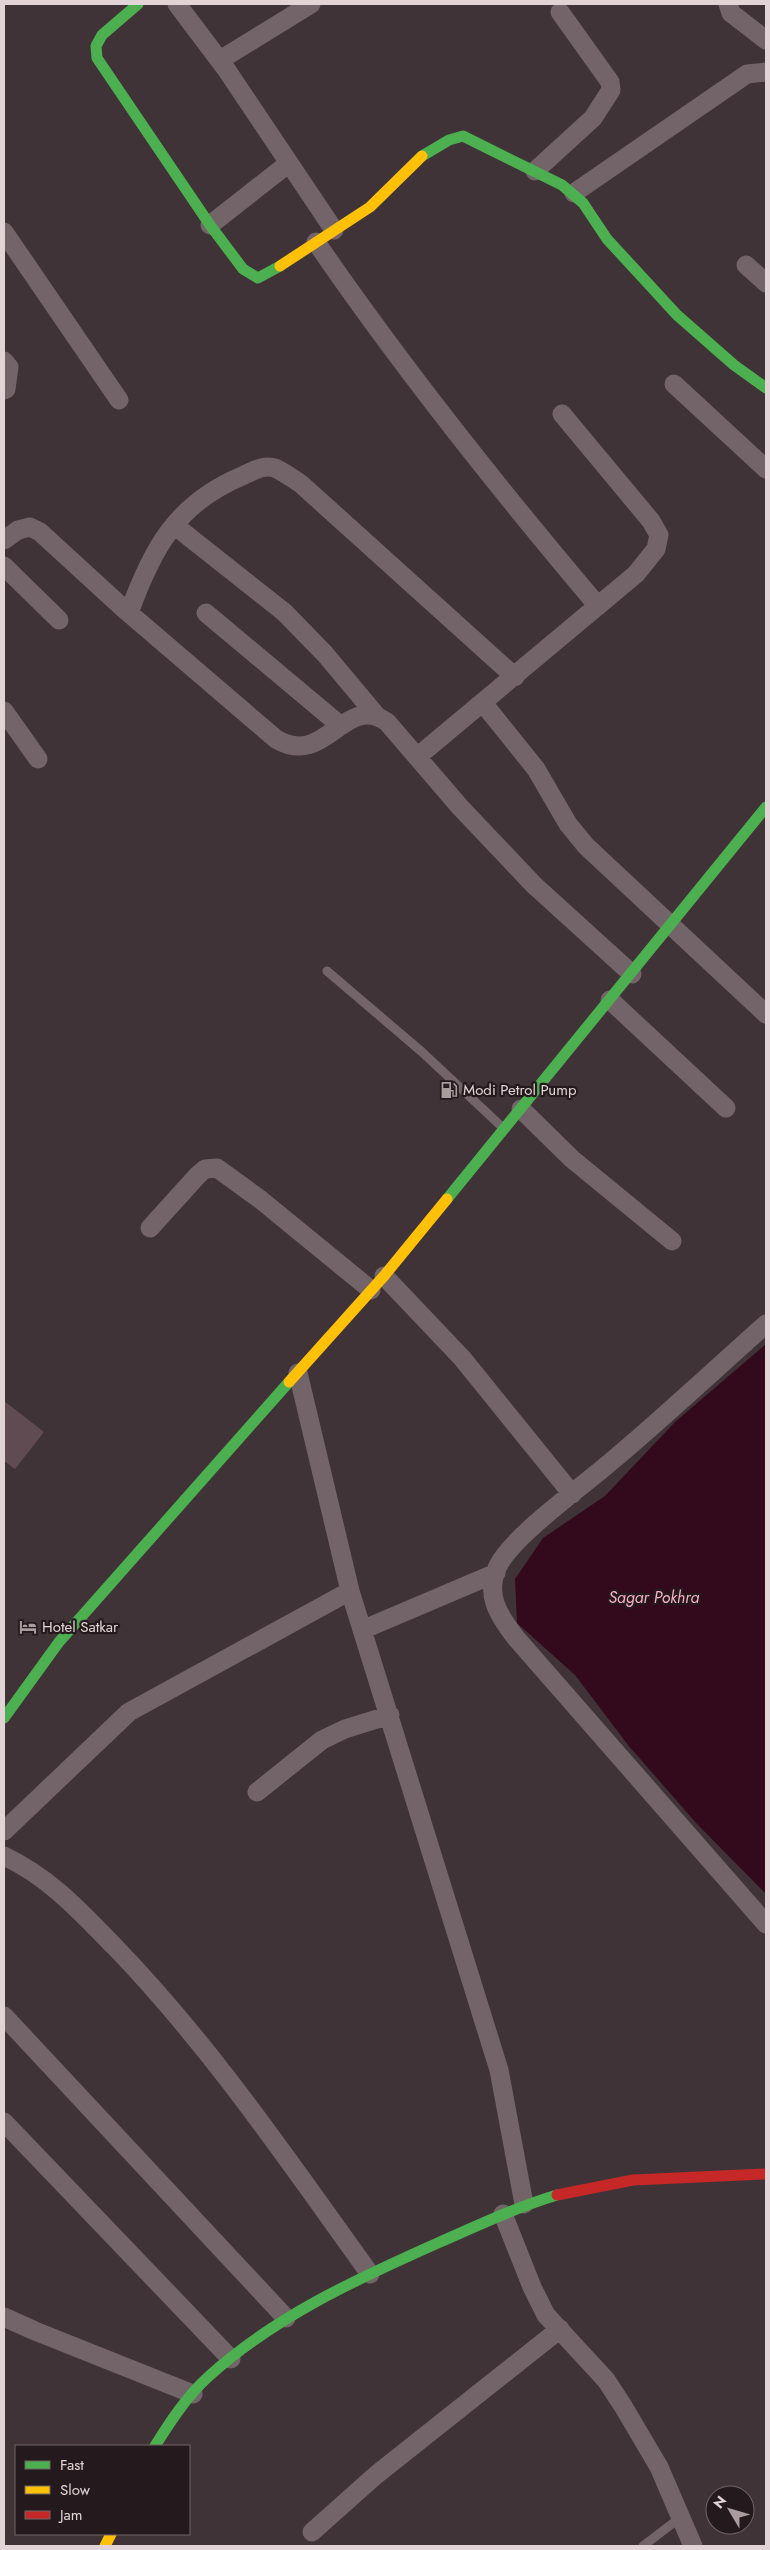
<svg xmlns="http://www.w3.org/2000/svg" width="770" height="2550" font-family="Jost,sans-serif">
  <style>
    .water { fill: #330a1b }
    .building { fill: #604b52 }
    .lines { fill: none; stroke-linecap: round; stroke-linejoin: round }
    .lane { stroke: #726468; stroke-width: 9 }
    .street { stroke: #726468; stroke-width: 19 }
    .fast { stroke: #4caf50; stroke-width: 11 }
    .slow { stroke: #ffc107; stroke-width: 11 }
    .jam { stroke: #c62828; stroke-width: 11 }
    .labels { text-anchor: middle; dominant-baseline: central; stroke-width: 4.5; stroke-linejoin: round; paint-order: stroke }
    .poi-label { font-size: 15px; fill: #e2d3d6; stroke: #241a1d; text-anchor: start }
    .water-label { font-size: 16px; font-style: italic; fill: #fab0c6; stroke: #241a1d }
  </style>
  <rect width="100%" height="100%" fill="#403337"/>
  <!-- water -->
  <path class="water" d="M766,1344V1894L697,1824L628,1745L575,1675L517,1623L515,1579L543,1538L605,1496L675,1422Z"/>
  <!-- building -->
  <path class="building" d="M4,1401L44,1432L15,1469L4,1461Z"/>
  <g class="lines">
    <!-- lane -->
    <path class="lane" d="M327,971L422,1052L502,1127
      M643,2546L681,2517"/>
    <!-- street -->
    <path class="street" d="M177,4L226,69L334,230
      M728,4L731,13L766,40
      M220,60L311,4
      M535,171L593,118L611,90L610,82L560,12
      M574,193L747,74L766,72
      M210,225L289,163
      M4,232L119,400
      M316,242C403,369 499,489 598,606
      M746,265L766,283
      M4,361L9,367L6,389L4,390
      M674,384L766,469
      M174,525L284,612L325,654L376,715
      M4,540L18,530L30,527L40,532L123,608L276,739C326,769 344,692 387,722L460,807L534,885L632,974
      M4,566L59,620
      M129,613C152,549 176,504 242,476C252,472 263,464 275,468C284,472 293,479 301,484L515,677
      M206,613L341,726
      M483,703L536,769L568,824L586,846L766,1014
      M4,711L38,759
      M417,757L636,574L656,549L659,535L651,521L562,414
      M610,1000L726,1108
      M521,1109L572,1159L672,1241
      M150,1228L198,1175L205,1169L217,1168L261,1200L371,1290
      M384,1276L462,1358L572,1494
      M766,1324C713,1371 661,1420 607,1465C580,1488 512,1537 498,1566C484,1594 499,1616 516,1638L766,1924
      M298,1373L350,1591L499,2070L524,2204
      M362,1630L496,1573
      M257,1792L322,1740L345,1729L390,1715
      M4,1831L129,1712L350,1591
      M4,1856C50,1878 79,1910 114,1946C211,2046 289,2162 370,2274
      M4,2016L286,2318
      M4,2122L231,2359
      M503,2214L532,2287L546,2315L606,2380L623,2406L659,2467L693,2546
      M4,2317L35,2331L193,2394
      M312,2532L376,2475L560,2329"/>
    <!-- fast -->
    <path class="fast" d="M138,4L102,35L96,46L97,58L210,225L243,269L258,278L280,266
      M422,156L449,140L463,136L562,185L583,203L607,239L677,315L734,365L766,388
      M447,1199L766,807
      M4,1718L59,1642L289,1382
      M155,2446C170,2422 187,2396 208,2377C275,2316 359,2278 440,2242C479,2225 517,2207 557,2195"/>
    <!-- slow -->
    <path class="slow" d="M280,266L370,207L422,156
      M289,1382L384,1276L447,1199
      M105,2546L111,2534"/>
    <!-- jam -->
    <path class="jam" d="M557,2195L633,2180L766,2174"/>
  </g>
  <!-- icons -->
  <defs>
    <g id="fuel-bare" transform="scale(1.35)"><path d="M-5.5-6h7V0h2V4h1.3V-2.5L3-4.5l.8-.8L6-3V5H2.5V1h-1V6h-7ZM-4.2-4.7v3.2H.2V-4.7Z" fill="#a99b9e" stroke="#241a1d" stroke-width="2.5" paint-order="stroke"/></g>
    <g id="hotel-bare" transform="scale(1.35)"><path d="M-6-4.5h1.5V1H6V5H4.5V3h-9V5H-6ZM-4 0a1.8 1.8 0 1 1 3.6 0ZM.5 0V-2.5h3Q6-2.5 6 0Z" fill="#a99b9e" stroke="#241a1d" stroke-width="2.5" paint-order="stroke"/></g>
  </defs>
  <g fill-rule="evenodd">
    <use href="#fuel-bare" x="449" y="1090"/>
    <use href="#hotel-bare" x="28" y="1627"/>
  </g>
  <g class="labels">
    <!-- poi labels -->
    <g class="poi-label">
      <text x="463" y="1090">Modi Petrol Pump</text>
      <text x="42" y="1627">Hotel Satkar</text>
    </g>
    <!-- water labels -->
    <g class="water-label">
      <text x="654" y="1597">Sagar Pokhra</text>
    </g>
  </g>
  <!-- border -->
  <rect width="770" height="2550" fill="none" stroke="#e2d3d6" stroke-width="10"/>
  <!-- legend -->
  <rect x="15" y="2445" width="175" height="90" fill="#241a1d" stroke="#706467"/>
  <rect x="25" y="2461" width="25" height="8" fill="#4caf50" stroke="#706467"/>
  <text x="60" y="2470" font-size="15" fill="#e2d3d6">Fast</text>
  <rect x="25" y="2486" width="25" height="8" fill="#ffc107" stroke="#706467"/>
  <text x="60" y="2495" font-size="15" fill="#e2d3d6">Slow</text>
  <rect x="25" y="2511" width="25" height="8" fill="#c62828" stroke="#706467"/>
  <text x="60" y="2520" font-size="15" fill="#e2d3d6">Jam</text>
  <!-- north arrow -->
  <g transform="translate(730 2510) rotate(308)"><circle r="24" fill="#241a1d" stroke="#706467"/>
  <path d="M0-4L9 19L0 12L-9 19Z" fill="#a99b9e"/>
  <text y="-8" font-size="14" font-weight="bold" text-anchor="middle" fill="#e2d3d6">N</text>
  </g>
</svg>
